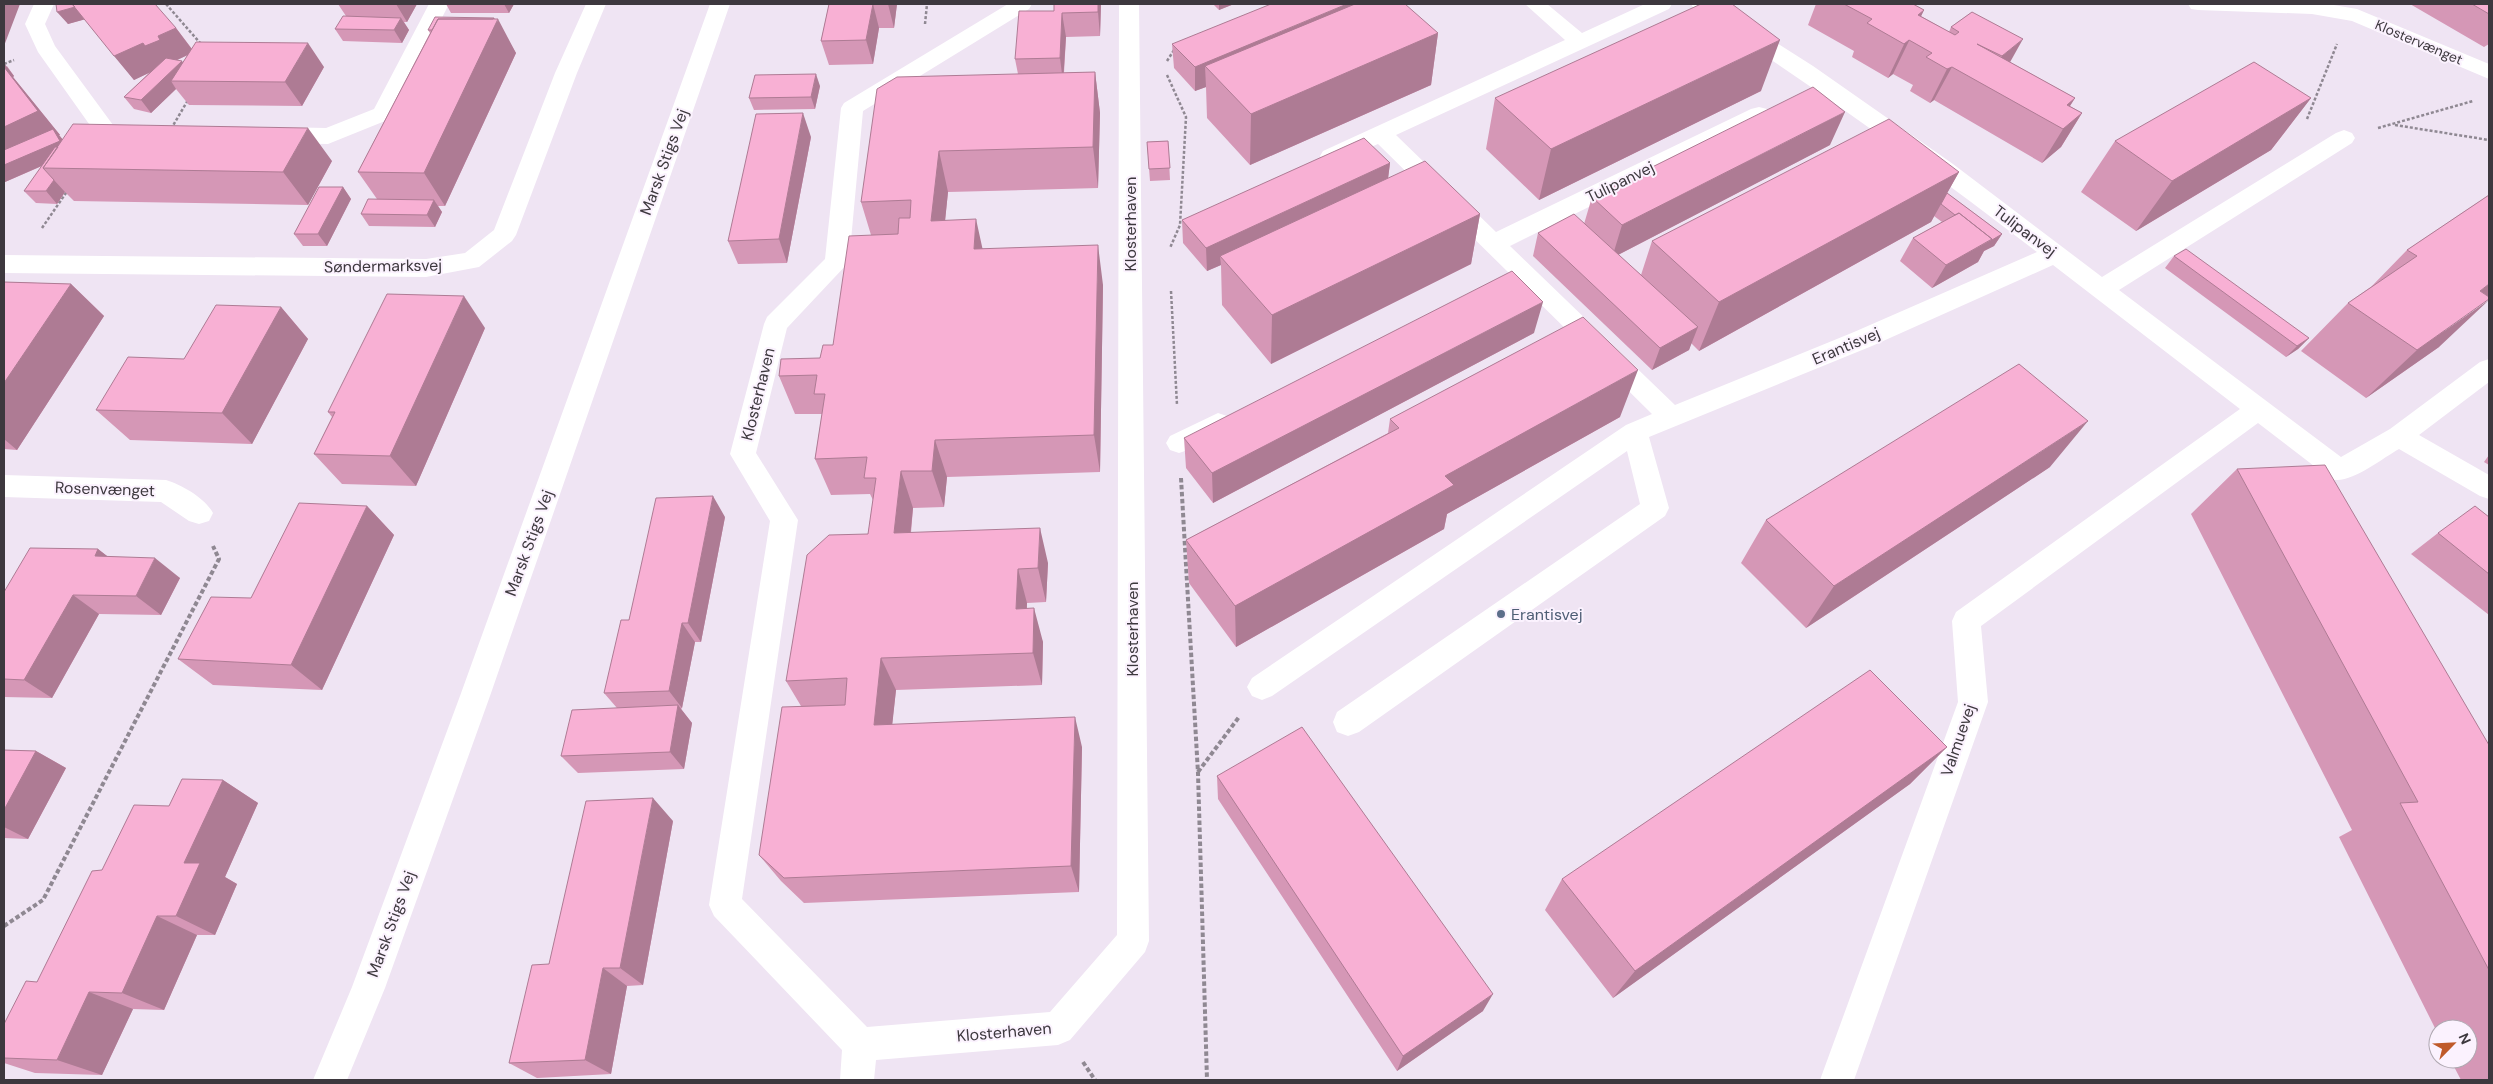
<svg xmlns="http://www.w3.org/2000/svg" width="2493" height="1084" font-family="'DM Sans',sans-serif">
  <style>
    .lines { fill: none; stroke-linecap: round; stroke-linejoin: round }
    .path-far1 { stroke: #8f8892; stroke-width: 2.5; stroke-dasharray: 3 2; stroke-linecap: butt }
    .path { stroke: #8f8892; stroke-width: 4; stroke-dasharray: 4.5 2.5; stroke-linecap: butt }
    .street { fill: #fff; fill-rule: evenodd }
    .secondary { fill: #fff; fill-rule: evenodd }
    .wall { fill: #d597b6; fill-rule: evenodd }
    .shaded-wall { fill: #ae7b94 }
    .building { fill: #f8b0d4; stroke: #ae7b94 }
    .service-dot { fill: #5c6f8a; stroke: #fbf2fe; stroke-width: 2 }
    .labels { text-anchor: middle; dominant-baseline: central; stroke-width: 4; stroke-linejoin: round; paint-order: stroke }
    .far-street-label { font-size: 14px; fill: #3d383e; stroke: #fbf2fe }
    .street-label { font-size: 16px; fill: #3d383e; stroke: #fbf2fe }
    .service-label { font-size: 16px; fill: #4e5e75; stroke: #fbf2fe; text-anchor: start }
  </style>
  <rect width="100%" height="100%" fill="#efe4f3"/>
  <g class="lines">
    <!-- path-far1 -->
    <path class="path-far1" d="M166,4L201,44
      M925,24L927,4
      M1167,61L1174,50
      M4,64L14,60
      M1167,75L1186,117L1180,225L1170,248
      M2307,119L2337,44
      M2395,125L2489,140
      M2378,128L2473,101
      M171,129L188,100
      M42,228L68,190
      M1171,291L1177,405"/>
    <!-- path -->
    <path class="path" d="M1181,478L1198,773L1207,1080
      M1198,772L1239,717
      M4,926L43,900L219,559L213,546
      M1083,1062L1095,1080"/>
    <!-- street -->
    <path class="street" d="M34,4H54L45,24L55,46L113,125L142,128L145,133L142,138L134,141L99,138L38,52L25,24Z
      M429,4H449L390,119L328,144L277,143L269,140L266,135L269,130L277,127L326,128L374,109Z
      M586,4H606L577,73L516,235L512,241L479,267L426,277L4,273V255L426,259L465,253L494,230L555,73Z
      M1008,4H1032L1029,9L863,111L849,262L787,328L756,453L798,520L742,899L867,1027L1050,1012L1117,935L1119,4H1139L1149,941L1145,952L1070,1040L1058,1045L876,1060L874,1080H840L842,1050L714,916L709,905L770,521L730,454L764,324L767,317L825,259L841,108L844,103Z
      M1525,4H1547L1582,33L1645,4H1672L1669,9L1396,135L1496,232L1751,109L1759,107L1767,109L1770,114L1767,119L1510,246L1675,405L1854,332L2037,252C1925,166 1812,85 1694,9L1691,4H1715L1813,66L1953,164L2102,277L2336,133L2344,130L2352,133L2355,138L2352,143L2119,290L2341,457L2390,429L2480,362L2489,359V382L2419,435L2489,475V499L2480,496L2399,449C2381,459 2350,485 2331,479L2258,423L1981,626L1988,702L1854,1080H1820L1958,702L1952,621L1956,612L2240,409L2053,265L1872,346L1649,437L1669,508L1665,516L1359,732L1348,736L1337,732L1333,722L1337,712L1640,504L1627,451L1272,696L1262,700L1252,696L1247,687L1252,678L1626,425L1652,414L1378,144L1331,164L1323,161L1320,156L1323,151L1565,40Z
      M2188,4H2328L2357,9L2489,64V79L2352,21L2312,14L2198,10L2191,9Z
      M1218,413L1227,416L1231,423L1227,430L1188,450L1179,453L1170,450L1166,443L1170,436Z
      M4,475L166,480C182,485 205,498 213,513L209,521L199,524L189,521L161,502L4,497Z"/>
    <!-- secondary -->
    <path class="secondary" d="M710,4H730L490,696L385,988L347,1080H313L352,987L460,696Z"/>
  </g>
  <!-- wall -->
  <path class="wall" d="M56,4L176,28L192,49L324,67L302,106L189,105L176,89L151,113L134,109L124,97L150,72L134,80L85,19L68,24ZM188,55L183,62L177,60Z
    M338,4H417L407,22H404L409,30L402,43L343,41L335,29L346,16Z
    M446,4H514L509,13H451Z
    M829,4H897L894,28H879L873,64L829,65L821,41Z
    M1101,4L1100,36L1066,37L1064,73L1095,72L1100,113L1098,188L948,192L945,220L983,249L1103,285L1100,472L947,477L944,507L913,508L911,533L1048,563L1046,602L1027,603V609L1043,642L1042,685L896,690L892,724L1082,747L1079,892L804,903L781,881L759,855L801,706L786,681L868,534L873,500L870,494L831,495L815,459L822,414H795L779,376L820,358L833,345L871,235L861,202L1018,74L1015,59L1054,11Z
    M1213,4H1234L1219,10Z
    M1816,4H1913L1924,10L1921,16L1949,32L1951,27L1972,12L2010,62L2075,98L2070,106L2082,113L2061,147L2042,163L1934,100L1930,103L1910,91L1913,85L1893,74L1888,78L1852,57L1854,51L1808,25Z
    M2410,4H2489V44L2484,47Z
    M494,18L516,53L445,206H438L442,212L435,227L369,226L361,214L377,199L358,172L430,33L428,30Z
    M1438,33L1431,85L1250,165L1207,118L1206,87L1195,91L1174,68L1172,44Z
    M7,66L14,76L13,77L60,135H59L63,140L332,161L308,205L74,201L65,192L57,204L36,203L24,191L42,166L5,182Z
    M820,86L815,109L754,110L749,98Z
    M1761,91L1539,200L1486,149L1495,98Z
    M2311,98L2271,150L2136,231L2081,192L2115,141Z
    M811,137L787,263L738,264L728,241Z
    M1168,141L1170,180L1150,181L1147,142Z
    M1830,145L1618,255L1641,275L1652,241L1959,172L1947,193L2002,234L1994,246L1984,251L1978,262L1932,288L1900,261L1913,238L1942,222L1934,216L1931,222L1699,351L1691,343L1689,350L1652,370L1533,256L1538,233L1584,224L1592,197Z
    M1390,163L1388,178L1480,214L1471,264L1271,364L1222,305L1221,265L1207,271L1183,243L1182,220Z
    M343,187L351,199L327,246H303L294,234Z
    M2489,195L2439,347L2366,398L2301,351L2348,303L2371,287L2407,250Z
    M2174,256L2309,338L2298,349L2286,357L2165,268Z
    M4,282L71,284L104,316L17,450L4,449Z
    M281,307L308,339L252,444L130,440L96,410L184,359Z
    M485,328L416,486L342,484L314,454L332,417L328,412Z
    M1534,333L1213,503L1186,468L1184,438Z
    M1620,417L1447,514L1444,529L1236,647L1189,583L1186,540L1388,433L1390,419Z
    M2489,455V465L2484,462Z
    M2050,467L1806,628L1741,563L1766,520Z
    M2237,469L2489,745V1080H2461L2450,1059H2468V1029H2438V1034L2339,837L2352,830L2191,514Z
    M367,506L394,535L322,690L213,685L178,659L251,598Z
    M725,517L701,642H695L682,708L681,709L692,723L684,769L578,773L561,756L617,708L604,693L629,620Z
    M2489,517V615L2411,554L2438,533Z
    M98,549L108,557L180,578L161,615L99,614L52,698L4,697V592Z
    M1947,747L1910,784L1613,998L1545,910L1562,879Z
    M4,750L36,751L66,768L28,839L4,838Z
    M1217,776L1483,1011L1397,1071L1218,799Z
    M223,780L258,803L225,877L237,884L215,935H197L164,1010L133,1009L102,1075L35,1073L4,1063V1024L37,982L102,870L169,806Z
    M673,821L643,985L627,986L611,1074L537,1078L509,1063L549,964Z"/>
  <!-- shaded-wall -->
  <path class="shaded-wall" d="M4,4H20L4,46Z
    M86,4L130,7L68,24L57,12Z
    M396,4H417L407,22Z
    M504,4H514L509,13Z
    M873,4L879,28L873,64L866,40Z
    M888,4H897L894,28Z
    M1098,4H1101L1100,36L1098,12Z
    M1219,4H1234L1219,10Z
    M1347,4H1362L1205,66L1206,87L1195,91V67Z
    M1924,10L1893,74L1888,78L1918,15Z
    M1062,13L1066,37L1063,82L1060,58Z
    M401,18L409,30L402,43L394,30Z
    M494,18L497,22L498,19L516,53L445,206L424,173Z
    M176,28L194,52L134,80L114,56Z
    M1438,33L1431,85L1250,165L1251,114Z
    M2023,39L2004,73L1985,86L2002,56Z
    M1780,40L1761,91L1539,200L1551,149Z
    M308,43L324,67L302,106L285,82Z
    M182,61L192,74L171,81L176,89L151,113L141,100Z
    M4,63L14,76L13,77L60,135H59L64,141L71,153L5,182L4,181Z
    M1952,67L1934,100L1930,103L1947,69Z
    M1095,72L1100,113L1098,188L1093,147Z
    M816,74L820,86L815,109L811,97Z
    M2075,98L2057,126L2067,105Z
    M2311,98L2271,150L2136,231L2172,181Z
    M1845,112L1830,145L1612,258L1622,225Z
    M803,113L811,137L787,263L779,239Z
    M2082,113L2061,147L2042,163L2063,129Z
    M308,128L332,161L308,205L283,172Z
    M939,151L948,192L941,261L931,221Z
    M1390,163L1387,187L1220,256L1221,265L1207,271L1206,248Z
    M1959,172L1931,222L1699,351L1719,302Z
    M54,180L65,192L57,204L46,191Z
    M343,187L351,199L327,246L318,234Z
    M434,200L442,212L435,227L427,215Z
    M1480,214L1471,264L1271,364L1272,315Z
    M976,219L985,260L974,249Z
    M2002,234L1994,246L1984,251L1978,262L1932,288L1946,265Z
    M1098,245L1103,285L1100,472L1094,435Z
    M71,284L104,316L17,450L4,439V383Z
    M2489,284V297L2480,291Z
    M464,296L485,328L416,486L390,456Z
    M2489,300L2439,347L2366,398L2417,350Z
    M1543,302L1534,333L1213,503L1212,473Z
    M281,307L308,339L252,444L222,413Z
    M1698,327L1689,350L1652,370L1660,348Z
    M2309,338L2298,349L2286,357L2297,346Z
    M1638,370L1620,417L1447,514L1444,529L1236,647L1235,606L1445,476Z
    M2088,421L2050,467L1806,628L1834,586Z
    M935,440L947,477L944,507L932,471Z
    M901,471L913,508L907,568L894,533Z
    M713,496L725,517L701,642L688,623Z
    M367,506L394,535L322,690L291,665Z
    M1040,528L1048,563L1046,602L1038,568Z
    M98,549L124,569L95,556Z
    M155,558L180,578L161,615L136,596Z
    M1018,569L1027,603L1025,642L1016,609Z
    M73,595L99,614L52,698L24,680Z
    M1034,608L1043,642L1042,685L1033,653Z
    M682,623L695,642L682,708L669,691Z
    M881,658L896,690L889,755L874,725Z
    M678,705L692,723L684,769L670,752Z
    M1075,717L1082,747L1079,892L1071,866Z
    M1947,747L1910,784L1613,998L1635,971Z
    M36,751L66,768L28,839L4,827V810Z
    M223,780L258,803L225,877L237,884L215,935L176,916L184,863Z
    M653,798L673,821L643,985L620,968Z
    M157,916L197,935L164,1010L122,993Z
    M603,968L627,986L611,1074L585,1060Z
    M89,992L133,1009L102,1075L57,1060Z
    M1493,994L1483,1011L1397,1071L1403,1056Z"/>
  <!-- building -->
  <path class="building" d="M56,4H72L75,7L57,12Z
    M72,4H155L176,28L158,36L160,40L145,46L143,43L114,56Z
    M829,4H886H873L866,40L821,41Z
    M1054,4H1098V12L1062,13L1060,58L1015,59L1019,11H1054Z
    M1271,4H1347L1195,67L1172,44Z
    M1355,4H1405L1438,33L1251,114L1205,66Z
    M1701,4H1732L1780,40L1551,149L1495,98Z
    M1844,4H1913L1924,10L1918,15L1955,35L1959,32L1951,27L1972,12L2023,39L2002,56L1977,44L2075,98L2067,105L2082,113L2063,129L1952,67L1947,69L1926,57L1932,53L1909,40L1904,44L1867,23L1872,19Z
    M2472,4H2489V14Z
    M343,16L401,18L394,30L335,29Z
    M435,17L494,18L493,19H438L432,30H428Z
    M438,19H498L424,173L358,172Z
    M196,42L308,43L285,82L171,81Z
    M166,58L182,61L141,100L124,97Z
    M2254,62L2311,98L2172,181L2115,141Z
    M4,67L38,111L4,127Z
    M1095,72L1093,147L939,151L931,221L976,219L974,249L1098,245L1094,435L935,440L932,471H901L894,533L1040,528L1038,568L1018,569L1016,609L1034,608L1033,653L881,658L874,725L1075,717L1071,866L784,878L759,855L782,707L845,705L847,678L786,681L807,555L829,535L868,534L876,478H864L867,457L815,459L825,394H814L817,375L779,376L781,359L820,358L823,345H833L849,236L898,234L899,218H910L911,200L861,202L877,89L897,77Z
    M816,74L811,97L749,98L755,75Z
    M1813,87L1845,112L1622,225L1592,197Z
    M803,113L779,239L728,241L756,114Z
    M1889,119L1959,172L1719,302L1652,241Z
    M73,124L308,128L283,172L43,168Z
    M53,129L60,141L4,165V150Z
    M1364,138L1390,163L1206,248L1182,220Z
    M1168,141L1170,168L1149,169L1147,142Z
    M55,147H58L43,168L54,180L46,191H24Z
    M1425,161L1480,214L1272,315L1220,256Z
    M319,187H343L318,234H294Z
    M1947,193L2002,234L1992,240V239L1959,213L1955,215L1941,204Z
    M2489,195V284L2480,291L2489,297V299L2417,350L2348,303L2417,256L2407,250Z
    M368,199L434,200L427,215L361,214Z
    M1959,213L1992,239L1946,265L1913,238Z
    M1574,214L1698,327L1660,348L1538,233Z
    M2186,249L2309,338L2297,346L2174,256Z
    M1512,271L1543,302L1212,473L1184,438Z
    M4,282L71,284L4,383Z
    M387,294L464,296L390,456L314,454L335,412H328Z
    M216,305L281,307L222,413L96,410L128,357L184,359Z
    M1583,317L1638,370L1445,476L1454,485L1235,606L1186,540L1399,428L1390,419Z
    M2019,364L2088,421L1834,586L1766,520Z
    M2325,465L2489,745V970L2400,803L2418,802L2237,469Z
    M713,496L688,623H682L669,691L604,693L621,620H629L656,498Z
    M299,503L367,506L291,665L178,659L211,597L251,598Z
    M2475,506L2489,517V574L2438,533Z
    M30,548L98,549L95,556L155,558L136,596L73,595L24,680L4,679V592Z
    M1870,670L1947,747L1635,971L1562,879Z
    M678,705L670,752L561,756L572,710Z
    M1302,727L1493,994L1403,1056L1217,776Z
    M4,750L36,751L4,810Z
    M182,779L223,780L184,863H200L176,916H157L122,993L89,992L57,1060L4,1058V1024L26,981L37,982L92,871L102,870L134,805L169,806Z
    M653,798L620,968H603L585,1060L509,1063L532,965L549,964L586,801Z"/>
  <!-- markers -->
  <circle class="service-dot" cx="1501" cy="614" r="5"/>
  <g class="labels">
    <!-- far-street labels -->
    <g class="far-street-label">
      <text transform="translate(2419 42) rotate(23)">Klostervænget</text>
    </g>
    <!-- street labels -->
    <g class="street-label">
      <text transform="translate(664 162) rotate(-70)">Marsk Stigs Vej</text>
      <text transform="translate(1620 182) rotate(-26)">Tulipanvej</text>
      <text transform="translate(1130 224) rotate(-90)">Klosterhaven</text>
      <text transform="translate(2025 231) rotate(37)">Tulipanvej</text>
      <text transform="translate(383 266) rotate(-1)">Søndermarksvej</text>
      <text transform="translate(1846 346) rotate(-23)">Erantisvej</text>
      <text transform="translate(758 394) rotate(-76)">Klosterhaven</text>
      <text transform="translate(105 489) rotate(2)">Rosenvænget</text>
      <text transform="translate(529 543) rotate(-70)">Marsk Stigs Vej</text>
      <text transform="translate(1132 629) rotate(-90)">Klosterhaven</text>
      <text transform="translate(1958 740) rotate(-71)">Valmuevej</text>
      <text transform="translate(391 924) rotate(-70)">Marsk Stigs Vej</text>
      <text transform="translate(1004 1032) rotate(-5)">Klosterhaven</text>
    </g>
    <!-- service labels -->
    <g class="service-label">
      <text x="1511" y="614">Erantisvej</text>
    </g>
  </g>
  <!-- border -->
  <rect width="2493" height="1084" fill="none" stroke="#3d383e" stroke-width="10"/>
  <!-- north arrow -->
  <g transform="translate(2453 1044) rotate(66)"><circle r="24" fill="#fbf2fe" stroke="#afa8b1"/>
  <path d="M0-4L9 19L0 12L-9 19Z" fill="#bf5a2a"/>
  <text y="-8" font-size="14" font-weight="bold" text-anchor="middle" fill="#3d383e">N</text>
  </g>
</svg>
